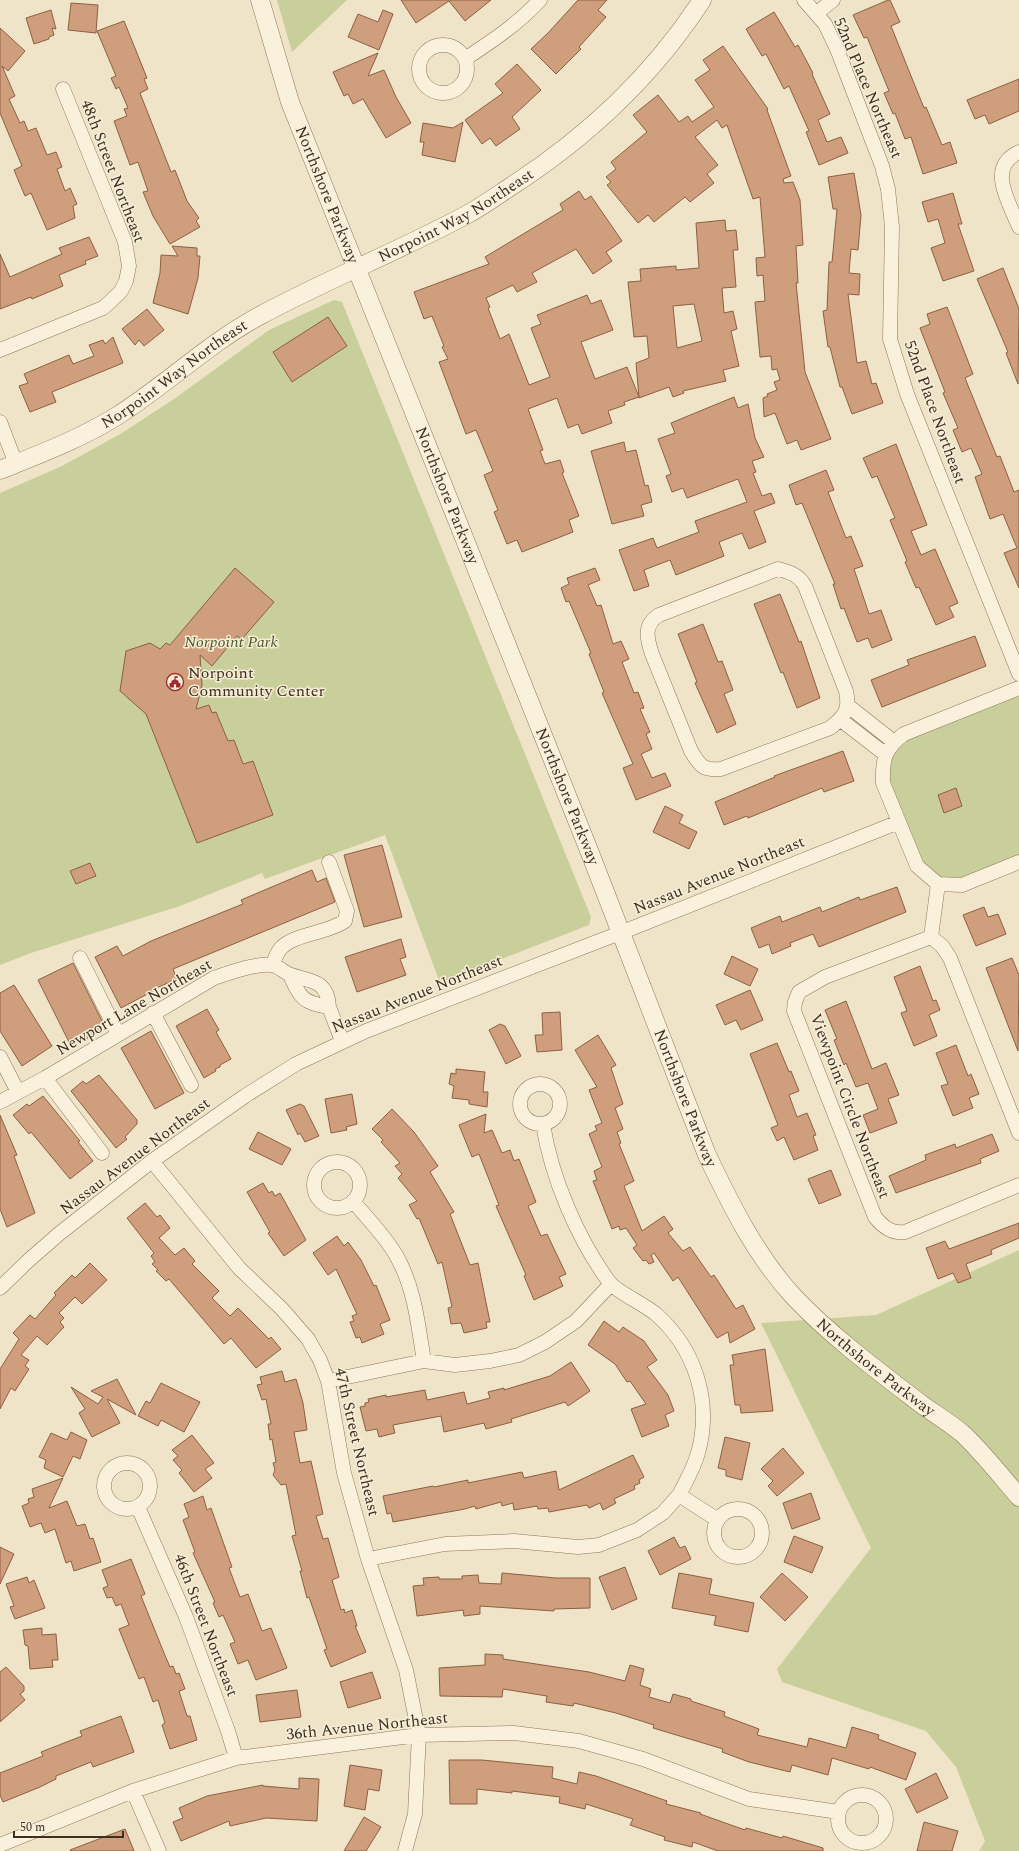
<svg xmlns="http://www.w3.org/2000/svg" width="1019" height="1851" font-family="Spectral,serif">
  <style>
    .green { fill: #c9cf9b }
    .building { fill: #cf9f7d; stroke: #8d5f41; fill-rule: evenodd }
    .lines { fill: none; stroke-linecap: round; stroke-linejoin: round }
    .minor-casing { stroke: #8d765c; stroke-width: 15 }
    .tertiary-casing { stroke: #8d765c; stroke-width: 19 }
    .minor { stroke: #faf1dc; stroke-width: 14 }
    .tertiary { stroke: #faf1dc; stroke-width: 18 }
    .labels { text-anchor: middle; dominant-baseline: central; stroke-width: 3; stroke-linejoin: round; paint-order: stroke }
    .street-label { font-size: 16px; fill: #3d2e20; stroke: #f7eed8 }
    .park-label { font-size: 16px; font-style: italic; fill: #4d5a26; stroke: #f7eed8 }
    .poi-label { font-size: 16px; fill: #3d2e20; stroke: #f7eed8; text-anchor: start }
  </style>
  <rect width="100%" height="100%" fill="#f0e4c8"/>
  <!-- green -->
  <path class="green" d="M277,0H347L292,52Z
    M334,300L342,302L591,917L589,925L440,983L385,835L265,879L262,873L180,906L31,953L0,965V493L62,466L122,433L174,399L269,330Z
    M1019,689V862L938,884L917,866L883,773L894,742Z
    M1019,1250V1851H979L985,1841L956,1767L926,1731L782,1682L777,1669L871,1548L761,1323L876,1315Z"/>
  <!-- building -->
  <path class="building" d="M401,0H491L465,21L449,1L416,23Z
    M578,0H607L598,10L606,17L579,47L581,49L556,74L531,49L548,33Z
    M888,0H890L900,22L891,26L909,71L924,108L926,107L942,145L950,142L957,163L923,174L911,137L905,139L895,113L893,114L884,93L889,91L867,37L864,38L853,15Z
    M71,3L98,5L96,33L68,30Z
    M51,10L56,29L52,28L54,35L49,37V39L34,44L26,18Z
    M383,10L393,14L379,50L348,37L358,14L378,22Z
    M774,12L795,47L798,45L813,73L812,74L830,114L818,120L827,142L841,137L848,153L819,165L806,132L809,131L789,86L784,89L766,54L762,56L746,29Z
    M124,21L147,78L144,79L148,89L140,93L171,172L175,170L187,201L199,218L196,221L200,227L170,244L153,216L143,192L148,191L138,162L130,165L114,121L127,116L124,109L128,108L119,87L116,89L111,78L116,76L97,31Z
    M0,28L25,51L8,71L2,66L15,96L9,99L20,123L24,121L28,131L36,128L47,155L56,152L62,167L57,169L65,191L70,188L77,204L73,206L75,218L47,230L31,193L25,196L14,170L22,166L0,113Z
    M723,46L768,109L767,110L791,176L783,179L784,183L793,182L800,200L803,245L796,246L798,283H796L805,372L831,439L801,450L797,440L787,444L775,413L764,417L763,398L768,396L767,394L777,390L774,382L780,380L777,369L772,370L771,356L760,357L755,302L765,301L763,275L757,276L756,258L765,257L760,197L753,199L727,125L722,128L717,120L695,137L718,165L707,174L714,183L690,202L685,197L654,222L648,215L638,223L607,185L611,182L606,177L616,169L611,162L647,132L633,115L658,95L679,122L688,116L692,122L714,107L695,80L710,70L703,60Z
    M378,53L368,76L384,70L396,97L411,123L386,138L363,99L353,104L348,94L344,96L333,72Z
    M517,64L541,90L512,117L520,129L496,146L490,138L482,144L465,120L503,93L495,84Z
    M1019,79V111L989,124L985,115L975,119L967,100Z
    M463,122L455,162L422,155L424,142H420L423,123L453,128Z
    M854,173L861,215L858,250L851,249L849,273L860,274L859,295L848,294L857,363L866,361L872,384L876,383L883,403L852,414L842,387H840L830,347H828L823,311L827,310L829,262H832L837,209H833L828,177Z
    M579,191L585,200L591,196L622,241L606,252L612,261L593,274L576,249L532,273L537,282L517,292L513,285L486,298L490,307L488,308L500,339L509,334L529,385L550,377L531,328L541,324L537,315L587,295L591,304L601,300L613,330L581,342L595,379L627,367L639,397L624,402L625,405L608,411L612,423L582,434L578,424L568,428L557,398L528,409L543,450L540,451L545,464L560,460L564,472L562,473L579,516L569,520L573,532L522,552L517,540L507,544L494,512L498,510L484,475L493,471L476,430L466,434L439,362L448,359L442,347L444,346L432,316L424,319L414,292L489,264L485,257L563,210L560,204Z
    M953,193L962,224H958L974,271L943,281L931,248L945,243L938,219L928,222L922,202Z
    M725,220L726,231L736,230L738,250H733L736,287L722,288L724,313L733,311L737,329L731,331L739,366L723,370L726,381L683,391L684,393L673,397L669,387L639,398L636,363L649,358L647,336L634,337L628,282L641,281L640,269L676,266V270L699,268L696,223ZM694,304L702,341L677,348L673,306Z
    M89,237L98,256L85,261L86,264L59,275L63,286L32,299L31,297L0,309V254L10,277L62,254L59,248Z
    M172,246L197,248V256H200L198,278L188,314L153,303L160,273L161,255L178,256Z
    M1003,268L1019,309L1018,384L1006,353L1008,352L977,279Z
    M947,307L973,374L965,378L997,457L1000,456L1014,492L1019,490V588L1004,553L1017,548L1003,514L990,519L975,477L982,474L971,448L962,452L953,430L958,428L943,393L945,392L920,328L930,324L927,314Z
    M147,309L164,330L144,346L139,340L135,345L122,329Z
    M328,317L347,346L292,382L273,352Z
    M113,337L123,363L52,392L56,402L30,412L19,386L28,383L24,374L69,355L73,364L94,356L89,345L103,340L105,344Z
    M734,397L738,408L748,404L755,438L764,457L752,461L756,472L753,473L762,496L771,493L775,503L754,511L766,542L749,549L742,533L719,542L724,556L676,575L670,560L644,570L649,586L634,591L619,550L653,538L657,548L699,532L695,521L747,502L738,479L687,498L683,488L672,492L666,476L671,474L658,439L675,433L671,423Z
    M624,442L626,452L636,450L645,486L648,485L652,502L641,505L644,516L612,524L591,451Z
    M896,444L927,525L911,531L921,555L935,549L958,603L949,607L954,617L936,625L919,587L916,588L905,562L907,561L890,520L895,518L877,476L872,478L863,458Z
    M826,470L834,490L828,492L846,538L851,536L863,566L854,569L869,614L881,610L892,640L872,648L868,638L857,642L844,608L841,609L833,584H835L802,503L796,505L789,485Z
    M235,568L274,602L242,639L237,636L212,666L200,655L202,685L196,709L209,705L212,713L216,712L228,741L234,740L243,764L253,761L273,815L197,843L146,714L120,691L126,651L150,643L160,649L166,643L170,645Z
    M595,568L600,580L588,585L597,606L601,605L613,644L621,641L629,659L622,662L634,693L638,692L644,708L640,709L650,732L646,734L652,749L641,754L652,778L665,773L671,786L636,800L623,768L633,764L602,693L604,692L589,654L591,653L569,601L566,602L561,588L569,584L567,578Z
    M780,594L799,642L801,641L820,698L797,708L783,672L781,673L754,604Z
    M703,624L718,662L722,661L733,690L724,694L736,724L717,733L695,683L697,682L678,634Z
    M975,636L986,666L882,707L871,680L909,665L907,660Z
    M843,751L854,781L824,792L822,788L748,818L747,816L724,825L715,802L775,777L774,776Z
    M956,788L962,806L944,813L938,795Z
    M665,806L683,815L679,823L697,832L689,849L653,832Z
    M382,845L402,917L364,927L344,855Z
    M90,863L96,876L76,884L70,871Z
    M312,870L317,882L326,878L335,902L173,969L177,979L154,989L155,990L121,1008L95,957L117,946L123,956L151,941L243,904L241,900Z
    M897,887L906,912L819,947L813,934L790,943L791,946L772,954L769,944L759,948L751,928L780,916L782,922L820,907L822,912L859,897L860,900Z
    M984,907L988,917L998,914L1006,934L976,946L963,915Z
    M401,939L406,957L400,959L406,975L357,992L345,957Z
    M732,956L758,969L750,986L724,974Z
    M1012,958L1019,975L1018,1051L986,968Z
    M73,963L106,1029L71,1046L38,980Z
    M920,966L933,1001L936,1000L940,1010L929,1015L937,1036L914,1046L901,1013L907,1011L894,977Z
    M14,985L52,1046L22,1066L0,1031V993Z
    M750,990L763,1020L741,1030L736,1020L725,1025L716,1005Z
    M846,1001L872,1069L886,1063L899,1095L888,1099L897,1123L870,1133L863,1115L878,1109L868,1083L856,1087L846,1063L844,1065L834,1040L837,1039L825,1010Z
    M207,1009L219,1030L216,1032L231,1059L220,1065V1067L215,1069L216,1071L204,1078L176,1026Z
    M560,1012L562,1050L537,1052L535,1035H543L542,1013Z
    M500,1024L505,1026L521,1056L506,1064L489,1030Z
    M151,1031L184,1093L155,1109L121,1048Z
    M598,1035L616,1065L611,1068L623,1104L615,1108L623,1129L617,1132L621,1143L619,1144L634,1181L624,1186L642,1231L664,1216L673,1229L668,1233L683,1251L690,1247L711,1277L714,1275L736,1309L743,1305L755,1329L730,1343L728,1332L717,1338L678,1277L673,1281L654,1253L651,1255L654,1262L649,1264L646,1260L643,1261L633,1248L637,1245L626,1228L620,1230L619,1226L612,1229L593,1181L597,1180L594,1171L602,1167L589,1134L597,1130L595,1126L602,1123L589,1090L597,1087L575,1050Z
    M777,1043L789,1072L791,1071L799,1091L789,1095L797,1117L807,1113L816,1135L813,1136L818,1150L794,1160L784,1137L777,1141L771,1128L778,1125L750,1054Z
    M956,1045L968,1076L971,1074L979,1094L969,1098L973,1108L953,1116L941,1086L948,1084L936,1053Z
    M456,1069L485,1072L483,1092H488L487,1107L469,1104V1100L452,1098L454,1086L449,1084L451,1073L456,1074Z
    M99,1075L137,1120V1124L125,1137L127,1139L116,1148L71,1091L83,1081L86,1084Z
    M352,1094L357,1124L346,1127L347,1130L331,1133L325,1099Z
    M43,1096L80,1141L78,1142L93,1161L70,1179L31,1132L29,1134L13,1115L27,1104L29,1106Z
    M300,1104L304,1106L319,1136L305,1142L300,1133L298,1135L286,1110Z
    M392,1109L414,1132L438,1166L430,1172L454,1212L450,1214L470,1265L478,1263L490,1322H486L487,1328L464,1333L461,1323L451,1324L448,1308L452,1307L442,1262L438,1264L419,1218L417,1219L409,1205L417,1201L398,1178L402,1174L395,1166L400,1163L381,1142L383,1140L372,1129Z
    M486,1114L484,1133L492,1130L502,1153L510,1150L514,1161L519,1159L536,1202L528,1206L541,1236L547,1234L566,1274L559,1277L563,1286L534,1300L524,1276L526,1275L496,1206L499,1205L479,1154L472,1157L459,1125Z
    M0,1115L17,1155L14,1156L35,1213L7,1227L0,1209Z
    M258,1132L291,1149L282,1165L249,1149Z
    M992,1134L999,1151L980,1159L981,1163L896,1193L889,1176L926,1160L925,1155L955,1144L956,1148Z
    M831,1170L841,1195L819,1204L808,1179Z
    M263,1183L269,1193L272,1191L275,1196L280,1193L306,1240L284,1256L268,1233L270,1232L247,1192Z
    M145,1203L157,1217L160,1215L170,1228L159,1238L175,1255L184,1248L195,1261L192,1264L219,1291L212,1298L230,1316L238,1308L269,1339L271,1337L281,1349L256,1368L231,1338L224,1344L169,1279L166,1281L156,1271L158,1270L152,1264L155,1262L151,1256L154,1253L127,1218Z
    M1019,1223V1238L991,1250L992,1254L966,1264L971,1278L958,1283L953,1273L938,1279L926,1248L945,1241L949,1249Z
    M337,1236L344,1246L348,1242L361,1260L374,1286L376,1285L390,1320L380,1324L384,1334L362,1343L360,1337L356,1338L350,1322L354,1321L352,1316L357,1314L336,1269L328,1275L313,1253Z
    M90,1263L107,1280L82,1304L75,1297L59,1313L64,1318L60,1322L64,1327L47,1345L37,1336L21,1355L29,1360L25,1366L29,1369L15,1391L11,1388L0,1409V1369L19,1339L13,1333L30,1315L35,1319L56,1295L54,1293L72,1275L75,1278Z
    M604,1321L619,1332L623,1327L644,1341L657,1360L647,1367L668,1395L674,1411L665,1415L669,1426L642,1437L631,1409L646,1404L630,1381L627,1382L615,1364L588,1345Z
    M765,1349L773,1411L741,1413L740,1405H735L730,1365H734L732,1355Z
    M571,1362L590,1391L568,1406L565,1402L511,1419L512,1422L486,1429L484,1423L444,1432L441,1416L393,1425L395,1433L379,1437L377,1429L366,1431L360,1407L365,1406V1403L369,1402L368,1399L386,1395V1397L425,1390L427,1400L464,1392L467,1404L490,1398L488,1392L504,1388V1390L550,1376Z
    M282,1371L285,1382L296,1379L303,1403L307,1430L294,1432L300,1463L311,1461L323,1514L316,1516L323,1539L328,1538L339,1577L332,1580L341,1610L344,1609L345,1613L352,1610L357,1626H355L366,1652L331,1667L324,1650L327,1649L309,1597L307,1598L300,1571H302L292,1536L296,1535L286,1484L281,1485L273,1475L275,1470L273,1463L276,1462L272,1439L270,1440L268,1424H271L266,1399L262,1400L257,1385L262,1384L260,1377Z
    M117,1379L136,1415L107,1399L120,1423L92,1437L79,1413L85,1409L71,1387L98,1404L103,1397L91,1391Z
    M161,1383L200,1402L184,1432L161,1420L158,1426L138,1416L146,1401L150,1403Z
    M71,1432L87,1440L80,1459L73,1456L63,1477L44,1468L46,1460L39,1457L51,1433L67,1440Z
    M192,1435L214,1463L205,1469L212,1478L194,1492L179,1473L182,1470L173,1460L178,1456L172,1450Z
    M725,1437L750,1443L742,1480L726,1476V1470L718,1468Z
    M783,1448L804,1473L777,1496L768,1486L773,1481L761,1469Z
    M633,1455L644,1477L639,1480L640,1483L634,1486L635,1489L614,1499L616,1503L603,1510L600,1503L589,1508L587,1505L549,1512L548,1508L538,1509L537,1506L514,1510L513,1503L502,1506L501,1502L476,1509L475,1506L465,1509L393,1522L391,1513L387,1514L383,1496L433,1486L434,1487L468,1480V1483L522,1472L524,1478L556,1471L559,1490Z
    M63,1478L49,1508L67,1501L77,1526L85,1524L90,1539L93,1538L101,1562L74,1571L71,1561L66,1563L55,1529L45,1533L41,1523L30,1527L22,1506L29,1503L28,1499L34,1497L32,1489Z
    M811,1493L820,1519L792,1529L783,1503Z
    M203,1496L207,1510L211,1508L232,1567L229,1568L240,1597L248,1594L262,1631L271,1628L287,1668L256,1680L248,1660L238,1664L230,1644L235,1642L223,1615L219,1617L213,1603L215,1602L193,1553L195,1552L183,1520L189,1517L184,1504Z
    M794,1536L823,1547L812,1573L784,1562Z
    M674,1537L680,1548L685,1546L691,1559L660,1575L648,1551Z
    M0,1547L14,1554L0,1584Z
    M131,1559L145,1594L141,1596L164,1653L170,1667L173,1666L176,1674L179,1673L185,1689L179,1691L187,1716H190L197,1740L170,1749L162,1725L165,1723L158,1700L153,1702L144,1677L139,1679L119,1629L129,1625L121,1604L116,1606L112,1597L107,1598L103,1588L108,1586L102,1570Z
    M625,1567L637,1599L612,1610L599,1577Z
    M502,1573L556,1578H590V1608L554,1609V1611L480,1606V1614L464,1616L463,1610L417,1616L413,1586L424,1585L423,1578L439,1577V1579H462V1576L478,1575L479,1583L501,1584Z
    M679,1573L712,1579L709,1594L754,1603L748,1632L714,1625L716,1616L672,1608Z
    M782,1573L808,1597L785,1621L760,1597Z
    M27,1577L29,1583L34,1580L45,1608L15,1619L10,1607L14,1606L6,1584Z
    M42,1628V1635L56,1634L58,1660H52L53,1667L30,1669L28,1646L25,1645L23,1630Z
    M485,1654L503,1655V1659L589,1672L625,1681L630,1665L644,1669L640,1685L651,1689L649,1697L670,1703L673,1694L691,1699V1701L725,1712L724,1716L759,1729L757,1735L807,1747L809,1738L846,1748L852,1727L879,1735L878,1739L916,1753L906,1780L870,1767L869,1769L832,1758L828,1775L792,1765L790,1772L749,1762L722,1752L723,1749L653,1728L654,1725L616,1713L574,1703L573,1706L546,1702L547,1696L503,1689L502,1697L440,1696L439,1668L485,1665Z
    M6,1667L24,1686V1691L20,1694L25,1700L0,1722V1672Z
    M372,1672L381,1698L348,1708L340,1682Z
    M297,1690L301,1717L260,1722L256,1695Z
    M121,1716L134,1752L93,1767L91,1762L56,1776V1779L40,1787L3,1802L0,1795V1773L43,1756L41,1752L82,1736L80,1731Z
    M449,1760H482L553,1767L552,1778L577,1784L579,1772L596,1776L667,1801L666,1804L701,1813L700,1814L745,1830L746,1828L782,1838L783,1836L823,1848V1851H718L693,1842L692,1847L664,1840L665,1837L630,1825L633,1819L586,1804L585,1809L559,1803L560,1797L512,1791V1793L477,1789V1804H450Z
    M350,1765L382,1770L379,1791L368,1789L365,1810L344,1806Z
    M936,1773L948,1798L917,1813L905,1789Z
    M299,1778L319,1779L317,1821L266,1818L230,1826L229,1821L181,1841L173,1822L183,1818L179,1808L207,1796L263,1785V1786L299,1789Z
    M364,1817L381,1827L366,1851H344Z
    M924,1822L958,1831L952,1851H917Z
    M125,1829L134,1851H71L70,1850Z"/>
  <g class="lines">
    <!-- minor casing -->
    <g class="minor-casing">
      <path id="minor" d="M804,0L825,24L837,49L882,166L888,189L892,227L890,339L907,394L1019,674
        M817,13L833,0
        M419 69a24 24 0 1 1 48 0a24 24 0 1 1-48 0Z
        M465,59C492,41 518,24 540,0
        M1019,152C986,167 1009,202 1019,227
        M0,350L103,308L112,300L121,291L126,281L129,266L125,242L63,89
        M0,422L16,464
        M778,569C790,572 799,575 805,586L846,691C850,710 845,716 830,728L721,769C702,771 700,765 691,751L652,654C647,639 643,625 659,615Z
        M1019,688L904,734C885,748 882,759 883,783L917,866L938,884L962,885L1019,862
        M847,705L894,742
        M841,720L885,754
        M931,937L938,884
        M80,958L118,1034
        M272,965C275,959 277,952 281,948C296,933 326,934 345,921L347,911L329,862
        M329,1007L342,1041
        M153,1013L191,1085
        M0,1057L18,1092
        M45,1078L102,1153
        M520 1104a20 20 0 1 1 40 0a20 20 0 1 1-40 0Z
        M0,1102L45,1078L214,978C229,973 255,963 271,965C278,965 284,973 291,975C310,981 328,980 329,1007C302,1002 301,999 290,975
        M543,1124C551,1177 578,1240 610,1283C617,1292 646,1305 657,1315C696,1350 712,1403 698,1453C694,1468 686,1481 679,1495L718,1520
        M1019,1133L950,958L942,946L931,937L825,977L799,992L795,1002L794,1011L875,1217C883,1227 892,1234 905,1232L1019,1185
        M152,1161L239,1268L282,1309L308,1339L320,1360L328,1381L344,1473L368,1559L406,1670L419,1735L415,1814L405,1851
        M314 1185a23 23 0 1 1 46 0a23 23 0 1 1-46 0Z
        M353,1201C367,1218 387,1238 397,1257C415,1289 418,1325 424,1361
        M0,1288L29,1260L60,1233L152,1161L245,1096L296,1064L366,1031L620,933L899,822
        M328,1381L424,1361L455,1365L490,1361L519,1355L545,1342L576,1321L611,1284
        M104 1486a23 23 0 1 1 46 0a23 23 0 1 1-46 0Z
        M138,1507L186,1617L228,1731L236,1758
        M714 1533a24 24 0 1 1 48 0a24 24 0 1 1-48 0Z
        M368,1559L445,1544L514,1541L578,1547L599,1545L637,1530L663,1513L679,1495
        M133,1791L159,1851
        M838 1819a24 24 0 1 1 48 0a24 24 0 1 1-48 0Z
        M0,1845L133,1791L236,1758L419,1735L514,1733L579,1741L643,1759L749,1799L839,1812"/>
    </g>
    <!-- tertiary casing -->
    <g class="tertiary-casing">
      <g id="tertiary">
        <path id="s1" d="M260,0L290,102L590,853L707,1155C731,1205 756,1256 794,1297C831,1336 878,1371 921,1404C935,1414 950,1423 963,1434C983,1453 1001,1476 1019,1497"/>
        <path id="s2" d="M0,470C40,454 80,439 117,416C166,385 210,342 261,315C328,279 399,251 466,215C481,207 495,197 510,187C586,138 652,77 702,0"/>
      </g>
    </g>
    <!-- minor -->
    <use href="#minor" class="minor"/>
    <!-- tertiary -->
    <use href="#tertiary" class="tertiary"/>
  </g>
  <!-- icons -->
  <defs>
    <g id="civic-ring" transform="scale(0.9)"><circle r="9.5" fill="#f7eed8" stroke="#9e2a2b" stroke-width="1.5"/><path d="M-.6-6.5H3V-4.5H.6V-3L4-1V1h2V6H-6V1h2V-1L-.6-3ZM-1.2 2.5V6h2.4V2.5Z" fill="#9e2a2b"/></g>
  </defs>
  <g fill-rule="evenodd">
    <use href="#civic-ring" x="175" y="682"/>
  </g>
  <g class="labels">
    <!-- street labels -->
    <g class="street-label">
      <text transform="translate(868 88) rotate(67)">52nd Place Northeast</text>
      <text transform="translate(113 171) rotate(69)">48th Street Northeast</text>
      <text stroke="none"><textPath href="#s1" startOffset="206">Northshore Parkway</textPath></text>
      <text stroke="none"><textPath href="#s2" startOffset="524">Norpoint Way Northeast</textPath></text>
      <text stroke="none"><textPath href="#s2" startOffset="200">Norpoint Way Northeast</textPath></text>
      <text transform="translate(935 412) rotate(70)">52nd Place Northeast</text>
      <text stroke="none"><textPath href="#s1" startOffset="530">Northshore Parkway</textPath></text>
      <text stroke="none"><textPath href="#s1" startOffset="854">Northshore Parkway</textPath></text>
      <text transform="translate(719 875) rotate(-22)">Nassau Avenue Northeast</text>
      <text transform="translate(417 994) rotate(-22)">Nassau Avenue Northeast</text>
      <text transform="translate(134 1007) rotate(-30)">Newport Lane Northeast</text>
      <text stroke="none"><textPath href="#s1" startOffset="1178">Northshore Parkway</textPath></text>
      <text transform="translate(850 1106) rotate(69)">Viewpoint Circle Northeast</text>
      <text transform="translate(135 1156) rotate(-37)">Nassau Avenue Northeast</text>
      <text stroke="none"><textPath href="#s1" startOffset="1514">Northshore Parkway</textPath></text>
      <text transform="translate(357 1442) rotate(77)">47th Street Northeast</text>
      <text transform="translate(206 1625) rotate(69)">46th Street Northeast</text>
      <text transform="translate(367 1726) rotate(-6)">36th Avenue Northeast</text>
    </g>
    <!-- park labels -->
    <g class="park-label">
      <text x="231" y="642">Norpoint Park</text>
    </g>
    <!-- poi labels -->
    <g class="poi-label">
      <text x="188" y="673">Norpoint<tspan x="188" dy="18">Community Center</tspan></text>
    </g>
  </g>
  <!-- scale -->
  <path d="M14 1831v6h109v-6" fill="none" stroke="#3d2e20" stroke-width="2"/>
  <text x="20" y="1831" font-size="12" fill="#3d2e20" stroke="#f7eed8" stroke-width="3" paint-order="stroke">50 m</text>
</svg>
